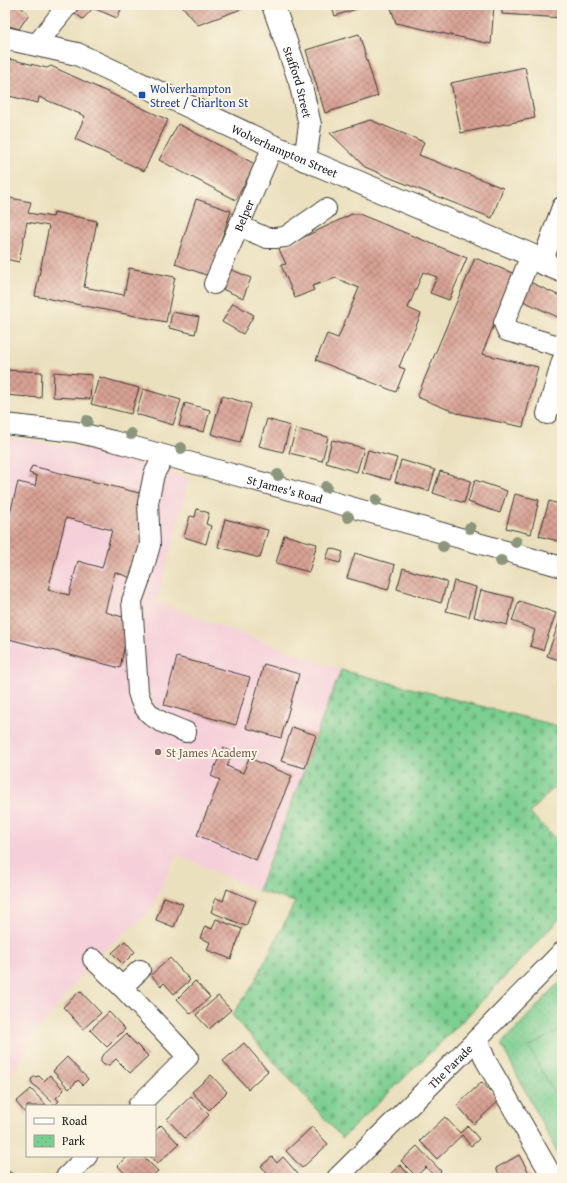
<svg xmlns="http://www.w3.org/2000/svg" width="567" height="1183" font-family="'Gentium Book Plus',serif">
  <style>
    .built { fill: #f5cfda }
    .cemetery { fill: url(#cemetery-stones); stroke: #4c7556 }
    .park { fill: url(#park-dots); stroke: #4c7556 }
    .garden { fill: #7bce91; stroke: #4c7556 }
    .building { fill: url(#building-cross-hatch); fill-rule: evenodd }
    .lines { fill: none; stroke-linecap: round; stroke-linejoin: round }
    .minor-casing { stroke: #3b3934; stroke-width: 22 }
    .major-casing { stroke: #3b3934; stroke-width: 24 }
    .minor { stroke: #fff; stroke-width: 20 }
    .major { stroke: #fff; stroke-width: 22 }
    .tree { fill: #8b967b }
    .transit-dot { fill: #1a4fb4; stroke: #fcf5e5; stroke-width: 1.5 }
    .education-dot { fill: #8d6e63; stroke: #fcf5e5; stroke-width: 1.5 }
    .labels { text-anchor: middle; dominant-baseline: central; stroke-width: 4; stroke-linejoin: round; paint-order: stroke }
    .street-label { font-size: 12px; fill: #1c1c1c; stroke: #fcf5e5 }
    .transit-label { font-size: 12px; fill: #164399; stroke: #fcf5e5; text-anchor: start }
    .education-label { font-size: 12px; fill: #785e54; stroke: #fcf5e5; text-anchor: start }
  </style>
  <defs>
    <pattern id="cemetery-stones" width="16" height="16" patternUnits="userSpaceOnUse"><rect width="16" height="16" fill="#7bce91"/><path d="M2 7V4a2 2 0 0 1 4 0v3zM10 15v-3a2 2 0 0 1 4 0v3z" fill="#6ab07c"/></pattern>
    <pattern id="park-dots" width="8" height="8" patternUnits="userSpaceOnUse"><rect width="8" height="8" fill="#7bce91"/><path d="M2 2h.1M6 6h.1" fill="none" stroke="#6ab07c" stroke-width="1.8" stroke-linecap="round"/></pattern>
    <pattern id="building-cross-hatch" width="8" height="8" patternUnits="userSpaceOnUse"><rect width="8" height="8" fill="#d8a194"/><path d="M0 0l8 8M0 8l8-8" fill="none" stroke="#ae8278"/></pattern>
  </defs>
  <rect width="100%" height="100%" fill="#fcf5e5"/>
  <filter id="ink" filterUnits="userSpaceOnUse"><feTurbulence type="fractalNoise" baseFrequency=".025" numOctaves="2"/><feDisplacementMap in="SourceGraphic" scale="8" xChannelSelector="R" yChannelSelector="G"/><feConvolveMatrix kernelMatrix="1 2 1 2 8 2 1 2 1" color-interpolation-filters="sRGB"/></filter>
  <filter id="wash" filterUnits="userSpaceOnUse"><feTurbulence type="fractalNoise" baseFrequency=".012" numOctaves="4" result="noise"/><feDisplacementMap in="SourceGraphic" scale="16" xChannelSelector="R" yChannelSelector="G"/><feGaussianBlur stdDeviation="0.9" result="paint"/><feColorMatrix in="noise" values="0 0 0 0 0 0 0 0 0 0 0 0 0 0 0 0 0 1.4 0 .05"/><feComposite in="paint" operator="in"/></filter>
  <g filter="url(#wash)">
    <rect width="100%" height="100%" fill="#ebe0be"/>
    <!-- built -->
    <path class="built" d="M5,437L100,451L189,478L157,603L341,670L316,735L305,768L258,891L177,854L149,913L93,959L42,1026L5,1084Z"/>
    <!-- cemetery -->
    <path class="cemetery" d="M341,670L562,727V779L530,813L562,845V916L462,1022L342,1138L232,1015L252,987L295,902L258,891L305,768L316,735Z"/>
    <!-- park -->
    <path class="park" d="M562,980V1162L501,1044Z"/>
    <!-- garden -->
    <path class="garden" d="M562,1029V1107L529,1047Z"/>
    <g id="blocks">
      <!-- building -->
      <path class="building" d="M5,5H18L29,14L19,29L5,25Z
        M77,5H123L117,18L93,8L83,19L72,11Z
        M186,5H242L244,8L198,25L183,7Z
        M331,5H358L359,8L335,16Z
        M390,5H494L491,44L396,23Z
        M502,5H562V18L502,14Z
        M359,34L378,96L325,113L306,50Z
        M5,58L47,68L51,66L168,120L144,171L75,139L85,116L39,97L38,103L5,95Z
        M525,67L535,118L461,133L451,83Z
        M370,120L424,142L419,155L503,188L492,218L388,177L365,167L330,133Z
        M178,124L255,164L236,200L159,160Z
        M5,197L31,202L28,213L53,217L54,212L97,221L84,287L124,295L129,268L175,277L166,322L35,296L49,226L27,222L19,262L5,259Z
        M196,199L231,211L209,276L175,264Z
        M352,214H359L467,258L449,300L430,293L437,277L423,272L408,308L421,314L399,367L405,369L396,392L316,360L327,334L338,338L359,288L336,278L312,286L314,290L295,298L281,265L286,264L279,249Z
        M562,238V250L558,248Z
        M475,258L515,274L482,354L538,367L523,427L457,413L417,397Z
        M230,269L251,278L243,298L222,289Z
        M530,282L562,297V319L521,300Z
        M233,303L254,315L243,334L222,322Z
        M172,312L199,317L195,334L169,328Z
        M6,370L42,372L41,398L5,395Z
        M54,372L92,375L90,399L53,397Z
        M99,377L139,388L131,414L91,404Z
        M143,389L181,400L173,425L136,414Z
        M222,396L251,404L240,442L211,434Z
        M185,403L210,410L204,432L179,426Z
        M267,419L290,426L283,452L259,446Z
        M296,429L328,437L322,461L289,453Z
        M332,440L364,448L357,472L326,463Z
        M368,450L397,458L390,480L362,472Z
        M401,460L435,470L429,491L395,482Z
        M32,466L147,495L138,532L143,535L131,578L115,572L105,612L130,619L120,668L5,638V533L18,482L35,486L37,476L29,473ZM66,518L112,530L102,568L78,561L69,595L48,590Z
        M440,471L471,481L464,503L433,493Z
        M475,480L507,491L500,513L468,502Z
        M515,494L539,500L531,534L506,528Z
        M549,501L562,505V529L558,541L539,536Z
        M197,509L209,513L206,524L211,526L206,544L184,537L190,516L195,517Z
        M225,519L268,530L260,558L218,547Z
        M284,535L317,544L309,572L276,563Z
        M330,548L343,552L340,563L326,559Z
        M355,553L395,565L388,590L347,578Z
        M403,568L447,582L441,603L397,589Z
        M454,581L476,587L469,617L446,611Z
        M481,590L514,598L507,625L474,617Z
        M519,601L556,613L543,650L530,646L535,630L512,621Z
        M562,614V661L547,656Z
        M177,657L250,677L236,725L164,705Z
        M264,664L299,674L281,738L246,728Z
        M292,727L316,735L305,768L281,761Z
        M223,748L233,752L227,766L243,773L249,758L292,776L256,860L197,835L220,780L211,776Z
        M227,889L256,901L246,926L211,912L216,898L223,901Z
        M164,897L183,904L174,927L156,920Z
        M216,919L242,929L231,959L207,950L210,942L200,938L205,926L212,929Z
        M125,941L135,952L123,964L112,953Z
        M170,958L190,980L174,994L164,983L161,986L151,975Z
        M195,981L210,997L191,1014L177,999Z
        M80,991L101,1013L83,1029L63,1007Z
        M218,996L231,1010L209,1029L196,1015Z
        M109,1012L125,1029L107,1047L90,1030Z
        M126,1034L148,1056L130,1073L116,1059L109,1065H104L101,1062V1057Z
        M244,1043L268,1071L248,1089L223,1061Z
        M67,1057L88,1079L83,1085L78,1080L69,1089L53,1071Z
        M50,1075L64,1090L56,1098L59,1101L55,1105L32,1083L31,1079L34,1077L39,1076L44,1081Z
        M211,1075L227,1092L209,1110L192,1092Z
        M482,1082L499,1101L474,1124L457,1105Z
        M31,1089L47,1106H27V1115L16,1102Z
        M191,1096L209,1115L185,1138L167,1119Z
        M445,1117L460,1133L468,1126L479,1139L471,1146L462,1135L437,1159L420,1141Z
        M161,1125L179,1144L157,1164L150,1156H155V1131Z
        M312,1127L328,1144L302,1168L286,1151Z
        M417,1146L441,1171L435,1177L426,1167L416,1176L401,1161Z
        M519,1155L532,1178H501L496,1168Z
        M128,1156H143L158,1171L150,1178H129L118,1166Z
        M272,1157L277,1163L283,1157L298,1174L294,1178H271L261,1166Z
        M400,1165L412,1178H386Z
        M5,1169L19,1178H5Z"/>
    </g>
  </g>
  <g filter="url(#ink)">
    <use href="#blocks" fill-opacity="0" stroke="#3b3934" stroke-width="1"/>
    <g class="lines">
      <!-- minor casing -->
      <g class="minor-casing">
        <g id="minor">
          <path d="M36,45L68,5"/>
          <path d="M239,226L267,238H275L285,237L326,209"/>
          <path d="M531,255L504,323L507,331L559,346L562,345"/>
          <path d="M542,263L562,207"/>
          <path id="s1" d="M214,284L273,146"/>
          <path d="M547,414L562,361"/>
          <path id="s2" d="M5,424L76,432L113,441L235,475L312,496L562,567"/>
          <path d="M164,456L154,474L148,503L150,545L143,570L132,601L138,692C144,719 164,723 186,732"/>
          <path d="M93,959L122,987L188,1057L138,1106"/>
          <path d="M122,987L140,970"/>
          <path d="M477,1039L486,1061L553,1178"/>
          <path d="M65,1178L87,1156"/>
          <path id="s3" d="M337,1178L477,1039L562,952"/>
        </g>
      </g>
      <!-- major casing -->
      <g class="major-casing">
        <g id="major">
          <path id="s4" d="M273,5L300,82L310,125L305,160"/>
          <path id="s5" d="M5,38L77,54L273,146L531,255L542,263L562,271"/>
        </g>
      </g>
      <!-- minor -->
      <use href="#minor" class="minor"/>
      <!-- major -->
      <use href="#major" class="major"/>
    </g>
    <!-- trees -->
    <g class="tree">
      <circle cx="87" cy="421" r="6"/>
      <circle cx="131" cy="434" r="6"/>
      <circle cx="181" cy="448" r="6"/>
      <circle cx="278" cy="475" r="6"/>
      <circle cx="326" cy="487" r="6"/>
      <circle cx="376" cy="500" r="6"/>
      <circle cx="348" cy="517" r="6"/>
      <circle cx="470" cy="528" r="6"/>
      <circle cx="516" cy="542" r="6"/>
      <circle cx="443" cy="546" r="6"/>
      <circle cx="501" cy="561" r="6"/>
    </g>
  </g>
  <!-- markers -->
  <rect class="transit-dot" x="138" y="91" width="8" height="8" rx="2"/>
  <circle class="education-dot" cx="158" cy="752" r="4"/>
  <g class="labels">
    <!-- street labels -->
    <g class="street-label">
      <text stroke="none"><textPath href="#s4" startOffset="81">Stafford Street</textPath></text>
      <text stroke="none"><textPath href="#s5" startOffset="303">Wolverhampton Street</textPath></text>
      <text stroke="none"><textPath href="#s1" startOffset="75">Belper</textPath></text>
      <text stroke="none"><textPath href="#s2" startOffset="288">St James's Road</textPath></text>
      <text stroke="none"><textPath href="#s3" startOffset="159">The Parade</textPath></text>
    </g>
    <!-- transit labels -->
    <g class="transit-label">
      <text x="150" y="88">Wolverhampton<tspan x="150" dy="14">Street / Charlton St</tspan></text>
    </g>
    <!-- education labels -->
    <g class="education-label">
      <text x="166" y="752">St James Academy</text>
    </g>
  </g>
  <!-- margin -->
  <rect width="567" height="1183" fill="none" stroke="#fcf5e5" stroke-width="20"/>
  <!-- legend -->
  <rect x="26" y="1105" width="130" height="52" fill="#fcf5e5" stroke="#a29e95"/>
  <rect x="34" y="1118" width="20" height="6" fill="#ffffff" stroke="#a29e95"/>
  <text x="62" y="1125" font-size="12" fill="#1c1c1c">Road</text>
  <rect x="34" y="1135" width="20" height="12" fill="url(#park-dots)" stroke="#a29e95"/>
  <text x="62" y="1145" font-size="12" fill="#1c1c1c">Park</text>
</svg>
